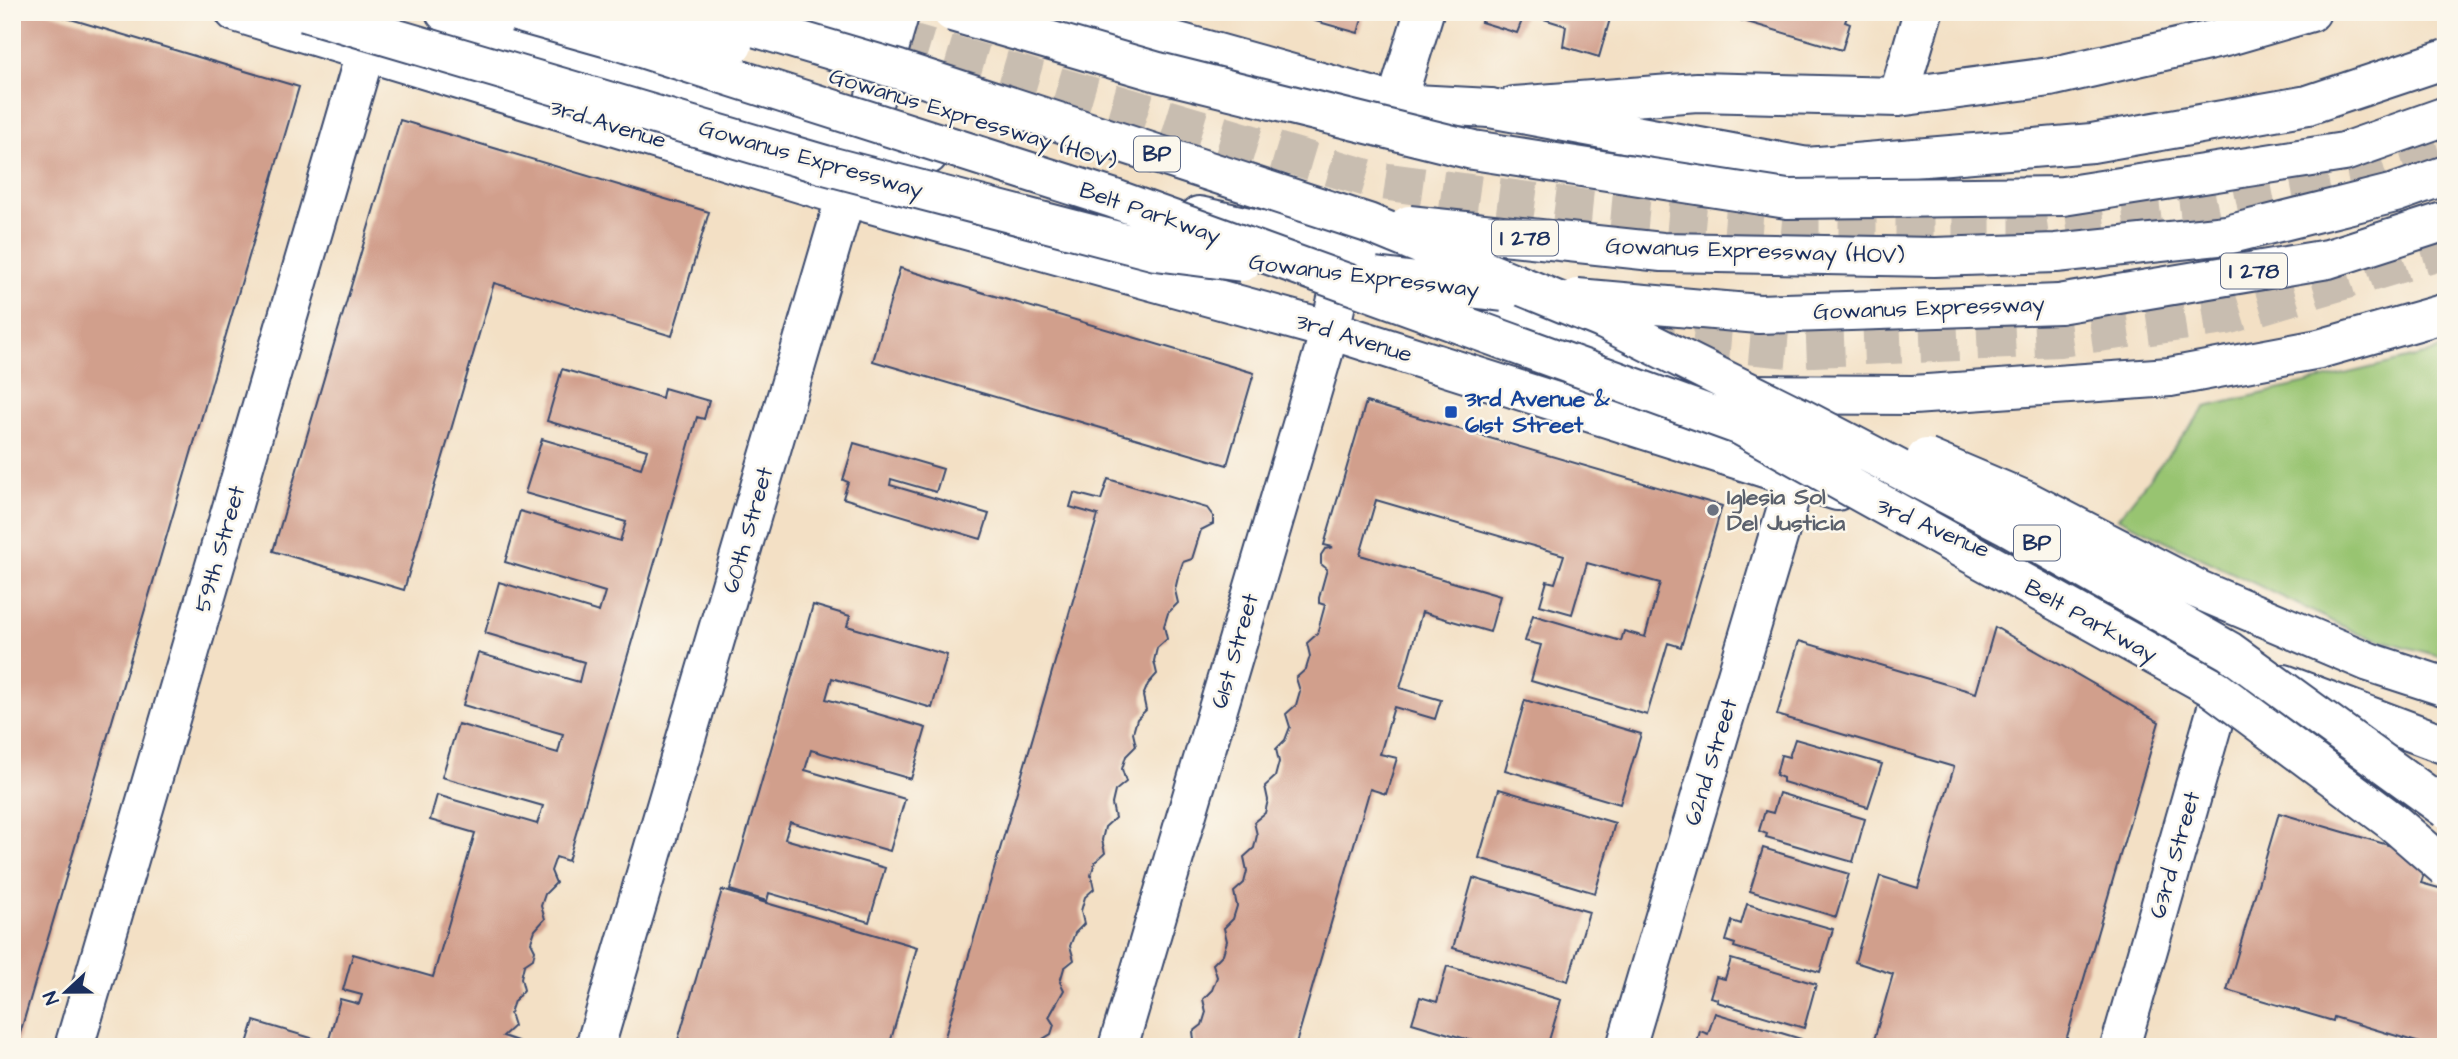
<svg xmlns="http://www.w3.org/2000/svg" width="2458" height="1059" font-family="'Architects Daughter',sans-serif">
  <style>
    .green { fill: #98c471; stroke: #5a7a68; stroke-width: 2 }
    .building { fill: #d19f8c }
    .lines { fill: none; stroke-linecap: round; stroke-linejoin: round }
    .secondary-tunnel { stroke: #c8bdb0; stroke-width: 38; stroke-dasharray: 38 19; stroke-linecap: butt }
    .minor-casing { stroke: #3b4a6d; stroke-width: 42 }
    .tertiary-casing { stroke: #3b4a6d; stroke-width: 42 }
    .secondary-casing { stroke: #3b4a6d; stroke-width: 42 }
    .motorway-casing { stroke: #3b4a6d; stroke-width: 42 }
    .minor { stroke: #fff; stroke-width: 38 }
    .tertiary { stroke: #fff; stroke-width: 38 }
    .secondary { stroke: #fff; stroke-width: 38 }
    .motorway { stroke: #fff; stroke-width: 38 }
    .motorway-bridge-casing { stroke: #3b4a6d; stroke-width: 42; stroke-linecap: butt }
    .motorway-bridge { stroke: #fff; stroke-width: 38 }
    .transit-dot { fill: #1a4fb4; stroke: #fbf7ec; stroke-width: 2.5 }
    .worship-dot { fill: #6b7280; stroke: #fbf7ec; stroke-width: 2.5 }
    .labels { text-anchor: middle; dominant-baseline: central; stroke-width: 5; stroke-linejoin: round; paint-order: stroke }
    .shield { fill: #fbf7ec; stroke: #5e6b89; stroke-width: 2 }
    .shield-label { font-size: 21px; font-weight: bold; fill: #1b2f5e }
    .street-label { font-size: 23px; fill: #1b2f5e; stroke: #fbf7ec }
    .transit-label { font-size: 23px; font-weight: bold; fill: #164399; stroke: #fbf7ec; text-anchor: start }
    .worship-label { font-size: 23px; font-weight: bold; fill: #5b616d; stroke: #fbf7ec; text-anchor: start }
  </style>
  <rect width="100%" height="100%" fill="#fbf7ec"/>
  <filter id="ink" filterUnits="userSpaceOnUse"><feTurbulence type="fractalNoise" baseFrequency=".0143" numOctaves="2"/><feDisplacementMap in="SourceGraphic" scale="14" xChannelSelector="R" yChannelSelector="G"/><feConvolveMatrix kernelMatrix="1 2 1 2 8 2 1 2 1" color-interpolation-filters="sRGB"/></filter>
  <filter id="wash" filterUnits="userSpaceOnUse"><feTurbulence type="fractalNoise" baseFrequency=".00686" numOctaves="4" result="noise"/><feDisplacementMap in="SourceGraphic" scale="28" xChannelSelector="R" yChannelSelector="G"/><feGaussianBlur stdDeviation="1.57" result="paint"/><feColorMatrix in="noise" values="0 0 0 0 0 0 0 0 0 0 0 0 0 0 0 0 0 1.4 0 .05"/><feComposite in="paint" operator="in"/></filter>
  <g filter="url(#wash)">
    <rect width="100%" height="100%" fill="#f3e0c5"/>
    <!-- green -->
    <path class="green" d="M2446,347V658L2359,634L2118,518L2206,407L2424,355Z"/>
    <g id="blocks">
      <!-- building -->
      <path class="building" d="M12,12H47L299,87L16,1047H12Z
        M1314,12H1364L1358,33L1312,20Z
        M1483,12H1612L1599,57L1563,46L1566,26L1525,13L1517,33L1481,22Z
        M1739,12H1849L1845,22L1850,24L1842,50L1737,19Z
        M400,120L709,212L672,336L494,283L404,590L273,551Z
        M900,268L1254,373L1227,465L873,361Z
        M562,369L662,398L664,388L709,401L704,419L697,417L568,861L556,857L551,871L556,883L545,894L541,906L545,919L535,930L531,942L535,950L533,959L524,965L521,978L524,990L514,1001L510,1013L514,1026L503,1036L521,1042L519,1047H246L254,1021L328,1043L340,999L359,1004L362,995L343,990L353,954L433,977L475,833L430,820L437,795L537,824L543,806L442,777L458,724L558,753L560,745L563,734L463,705L478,653L579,682L584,662L485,633L499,582L599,612L605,592L505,562L520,511L620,541L626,522L525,493L542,439L641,468L647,450L547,421Z
        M1366,402L1722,506L1681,647L1668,643L1647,715L1531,681L1541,645L1525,641L1533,615L1621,641L1624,631L1645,637L1660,583L1587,563L1572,614L1540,605L1547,581L1555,583L1564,555L1376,500L1360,555L1500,596L1490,632L1422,612L1400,688L1441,700L1435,719L1394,707L1380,754L1397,758L1386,794L1370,789L1295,1047H1195L1193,1032L1202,1025L1206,1012L1203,999L1212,990L1217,977L1213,964L1223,954L1227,941L1224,928L1233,919L1237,906L1234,892L1244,883L1247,871L1244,857L1254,848L1257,835L1254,822L1265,813L1268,800L1265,786L1275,777L1279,762L1276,749L1285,740L1290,727L1286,714L1296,705L1300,691L1296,678L1306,669L1310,656L1307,643L1317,634L1325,605L1319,603V598L1327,569L1321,564V555L1325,549L1333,547L1324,545Z
        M854,443L943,469L936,492L891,479L890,485L989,514L981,539L843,498L848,482L843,480Z
        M1108,479L1207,508L1213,516V524L1201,530L1192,559L1183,562L1178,577L1175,590L1178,603L1168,613L1164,626L1167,639L1157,648L1154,661L1157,674L1148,684L1143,696L1146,710L1137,719L1133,733L1136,746L1126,756L1122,769L1126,782L1115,791L1112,804L1115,818L1105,827L1102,840L1105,853L1095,862L1091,875L1094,889L1085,897L1081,911L1084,924L1075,933L1070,946L1074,960L1064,968L1060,982L1064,990L1049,1017L1054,1025L1051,1034L1043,1039L1041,1047H942L1098,515L1070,507L1074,493L1101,500Z
        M813,605L850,616L847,626L947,655L932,708L832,678L826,699L926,728L911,779L811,750L805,770L905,799L890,851L790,822L785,839L885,868L869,922L769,893L767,901L730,890Z
        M1995,627L2159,722L2064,1047H1872L1893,974L1855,962L1880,876L1918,888L1954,767L1777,715L1799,641L1976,693Z
        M1525,700L1641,734L1620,804L1505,770Z
        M1795,739L1882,764L1868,807L1783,782V778L1776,775L1781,755L1789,757Z
        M1499,789L1615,823L1595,893L1479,858Z
        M1779,793L1865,819L1853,862L1766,837L1767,834L1759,831L1765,811L1773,813Z
        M2279,813L2429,857L2421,883L2446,890V1047H2419L2420,1043L2334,1017L2333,1021L2227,990Z
        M1763,848L1849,874L1836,917L1750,891Z
        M1473,878L1589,912L1568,981L1453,948Z
        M722,890L917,947L889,1047H676Z
        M1747,904L1833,929L1820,972L1734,947L1735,944L1726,941L1732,921L1741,924Z
        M1731,959L1816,984L1804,1028L1717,1002L1718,999L1710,997L1716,977L1725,979Z
        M1447,966L1561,1000L1547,1047H1493L1412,1023L1420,997L1437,1002Z
        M1715,1013L1801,1039L1798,1047H1696L1700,1031L1708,1034Z"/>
    </g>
  </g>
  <g filter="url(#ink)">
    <use href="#blocks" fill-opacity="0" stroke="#3b4a6d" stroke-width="2"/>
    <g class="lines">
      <!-- secondary-tunnel -->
      <path class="secondary-tunnel" d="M893,37L1374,180L1588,209L1782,226H2041L2204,206L2362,175L2446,150
        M1636,335L1789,349L2060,338L2226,316L2446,250"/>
      <!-- minor casing -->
      <g class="minor-casing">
        <path id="minor" d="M1898,97L1923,12
          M1396,103L1424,12
          M1514,106L1697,92L1898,97L2050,77L2225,37L2311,12
          M74,1047L366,50
          M1118,1047L1330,330L1347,254
          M1626,1047L1796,477
          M2120,1047L2230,663"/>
      </g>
      <!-- tertiary casing -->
      <g class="tertiary-casing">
        <path id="tertiary" d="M235,12L846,197L1330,330L1837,491
          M1071,12L1396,103L1490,108
          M2051,580L2177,639
          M2284,684L2446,745"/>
      </g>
      <!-- secondary casing -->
      <g class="secondary-casing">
        <path id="secondary" d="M445,12L863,140L928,155
          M806,12L893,37
          M1199,216L1303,239L1568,329L1710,392
          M595,1047L900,12"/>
      </g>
      <!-- motorway casing -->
      <g class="motorway-casing">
        <path id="motorway" d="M1490,108L1807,167L2092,143L2308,105
          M2059,304L2328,259L2446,221
          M1745,394L1913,395L2170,377L2319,349L2446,313"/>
      </g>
      <!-- minor -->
      <use href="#minor" class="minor"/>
      <!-- tertiary -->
      <use href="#tertiary" class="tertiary"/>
      <!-- secondary -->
      <use href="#secondary" class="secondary"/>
      <!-- motorway -->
      <use href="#motorway" class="motorway"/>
      <!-- motorway-bridge casing -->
      <g class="motorway-bridge-casing">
        <path id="motorway-bridge" d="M305,12L825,165L1156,251L1242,262
          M516,12L619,41L1112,198L1741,426L2213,688L2393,822L2446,868
          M625,12L733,45
          M703,12L899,70L1368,223L1602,319L1803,419L2008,526L2229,651L2446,809
          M952,12L1158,72L1473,150L1787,199L2063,196L2344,152L2446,116
          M2308,105L2446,59
          M1409,225L1662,252L1934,257L2056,253L2227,235L2395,193L2446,175
          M1375,277L1503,292
          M1577,298L1759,314L2059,304
          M1926,458L2025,500L2199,590L2369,662L2446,687"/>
      </g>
      <!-- motorway-bridge -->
      <use href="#motorway-bridge" class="motorway-bridge"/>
    </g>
  </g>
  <!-- markers -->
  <rect class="transit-dot" x="1444" y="405" width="14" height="14" rx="3.5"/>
  <circle class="worship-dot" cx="1713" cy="510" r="7"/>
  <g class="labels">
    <!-- shield labels -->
    <g class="shield">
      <rect x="1134" y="136.5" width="46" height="35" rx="5"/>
      <rect x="1492" y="220.5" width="66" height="35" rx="5"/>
      <rect x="2221" y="253.5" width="66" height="35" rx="5"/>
      <rect x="2014" y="525.5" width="46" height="35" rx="5"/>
    </g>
    <g class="shield-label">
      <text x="1157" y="154">BP</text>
      <text x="1525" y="238">I 278</text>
      <text x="2254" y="271">I 278</text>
      <text x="2037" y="543">BP</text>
    </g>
    <!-- street labels -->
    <g class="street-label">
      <text transform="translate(973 119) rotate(17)">Gowanus Expressway (HOV)</text>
      <text transform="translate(608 124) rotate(17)">3rd Avenue</text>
      <text transform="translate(811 159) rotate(16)">Gowanus Expressway</text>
      <text transform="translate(1150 213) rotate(19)">Belt Parkway</text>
      <text transform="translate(1755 251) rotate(2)">Gowanus Expressway (HOV)</text>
      <text transform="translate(1364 276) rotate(7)">Gowanus Expressway</text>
      <text transform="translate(1929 308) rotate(-2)">Gowanus Expressway</text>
      <text transform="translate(1354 338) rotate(17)">3rd Avenue</text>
      <text transform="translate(1933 528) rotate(23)">3rd Avenue</text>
      <text transform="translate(748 530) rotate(-74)">60th Street</text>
      <text transform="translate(220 549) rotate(-74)">59th Street</text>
      <text transform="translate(2091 621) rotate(29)">Belt Parkway</text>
      <text transform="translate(1235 651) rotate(-74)">61st Street</text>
      <text transform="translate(1711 762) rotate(-73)">62nd Street</text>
      <text transform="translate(2175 855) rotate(-74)">63rd Street</text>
    </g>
    <!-- transit labels -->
    <g class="transit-label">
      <text x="1465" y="399">3rd Avenue &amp;<tspan x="1465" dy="26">61st Street</tspan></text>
    </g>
    <!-- worship labels -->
    <g class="worship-label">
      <text x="1727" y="497">Iglesia Sol<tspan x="1727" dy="26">Del Justicia</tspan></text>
    </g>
  </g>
  <!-- margin -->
  <rect width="2458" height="1059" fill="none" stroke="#fbf7ec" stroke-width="42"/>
  <!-- north arrow -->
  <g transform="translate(66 992) rotate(248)" stroke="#fbf7ec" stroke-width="5" paint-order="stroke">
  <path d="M0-5L12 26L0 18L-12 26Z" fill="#1b2f5e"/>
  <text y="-10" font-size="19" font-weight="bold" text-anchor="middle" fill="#1b2f5e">N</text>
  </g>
</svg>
